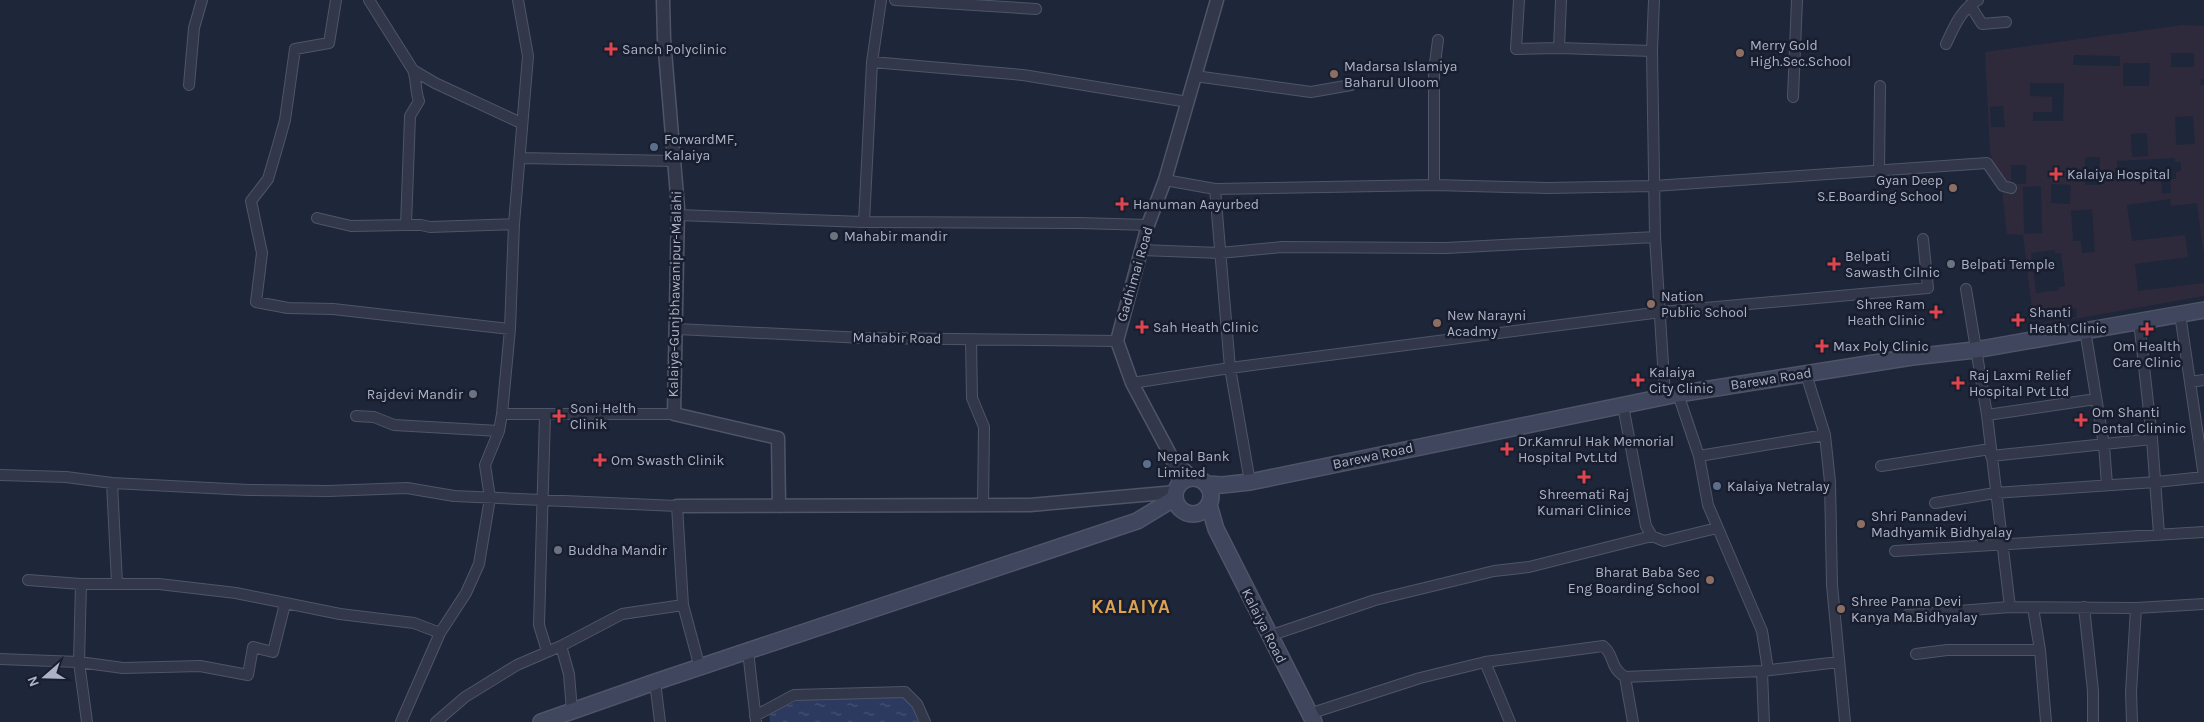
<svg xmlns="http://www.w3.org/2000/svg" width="2204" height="722" font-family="Karla,sans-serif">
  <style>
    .medical { fill: #2f2a3b; fill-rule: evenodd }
    .water { fill: url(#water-ripples) }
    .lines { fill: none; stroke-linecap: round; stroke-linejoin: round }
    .minor-casing { stroke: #4f5568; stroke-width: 12 }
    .tertiary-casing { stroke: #4f5568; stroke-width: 15 }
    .secondary-casing { stroke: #4f5568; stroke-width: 18 }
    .minor { stroke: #32384a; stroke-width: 10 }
    .tertiary { stroke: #32384a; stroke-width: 12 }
    .secondary { stroke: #3f465e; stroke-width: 15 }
    .health-dot { fill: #e0444e; stroke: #181e2e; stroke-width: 2 }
    .education-dot { fill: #8d6e63; stroke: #181e2e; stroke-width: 2 }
    .service-dot { fill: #5c6f8a; stroke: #181e2e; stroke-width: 2 }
    .worship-dot { fill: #6b7280; stroke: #181e2e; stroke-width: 2 }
    .labels { text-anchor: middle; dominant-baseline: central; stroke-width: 5; stroke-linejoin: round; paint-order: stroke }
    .poi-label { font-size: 14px; fill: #acb2c7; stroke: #181e2e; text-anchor: start }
    .street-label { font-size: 14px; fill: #acb2c7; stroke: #181e2e }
    .district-label { font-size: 19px; font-weight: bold; letter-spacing: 1px; fill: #dea350; stroke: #181e2e }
  </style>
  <defs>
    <pattern id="water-ripples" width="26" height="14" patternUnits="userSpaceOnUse" patternTransform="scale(1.25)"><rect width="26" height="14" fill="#2c3a5f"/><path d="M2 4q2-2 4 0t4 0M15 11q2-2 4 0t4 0" fill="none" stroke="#485474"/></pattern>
  </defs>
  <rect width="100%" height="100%" fill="#1e263a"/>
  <!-- medical -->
  <path class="medical" d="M2183,25L2204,26V79H2201L2200,85H2204V256L2197,203L2171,206L2170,199L2127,205L2132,241L2185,235L2188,257L2135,264L2138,291L2204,283V296L2034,326L2023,235L2007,234L2001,182L1990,153L1985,52ZM2171,53H2194V67H2171ZM2074,55L2120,56V66L2073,65ZM2123,63H2150L2149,86H2123ZM2030,83H2064L2063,121H2033V112H2052V97L2030,96ZM2003,106L2005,127H1991L1990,107ZM2193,116L2195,144L2176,145L2175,117ZM2147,133L2148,156L2132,157L2131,134ZM2085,157H2100V185H2085ZM2175,158V162H2181V171L2176,172V179H2170L2171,193L2162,194L2161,179H2155L2154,176L2118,178L2117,161ZM2011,165H2026V184H2011ZM2051,184L2071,185L2070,204L2051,203ZM2041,186L2042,233L2024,234L2023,187ZM2092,209L2095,252L2082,253L2081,241H2073L2071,211ZM2055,250V253H2061L2065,286L2059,287V290L2036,293L2031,253ZM2076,308L2077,317L2035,324L2033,316Z"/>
  <!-- water -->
  <path class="water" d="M904,696L917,713L918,722H770L769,713L799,700Z"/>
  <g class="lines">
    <!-- minor casing -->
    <g class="minor-casing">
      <path id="minor" d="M336,0L329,43L295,49L285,120L278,145L268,179L251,201L262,253L256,302L288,308L333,309L510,329
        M369,0L413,70L435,83L521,123
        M895,0L1036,9
        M1519,0L1516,49L1559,48L1652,51L1655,237L1665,396
        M1970,5L1982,24L2006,22
        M1946,44C1954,27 1961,9 1978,0
        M1559,48L1561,0
        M1652,51L1654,0
        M872,62L1023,75L1188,102
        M413,70C417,81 415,91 419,101L410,116L406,225H421L430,227L514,224
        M1195,76L1311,92L1351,85
        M189,85L194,28L202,0
        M1793,97L1797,0
        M520,158L674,161
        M1879,170L1880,86
        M1165,180L1215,189L1434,185L1548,188L1654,186L1987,163L2003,186L2011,188
        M1434,185V71L1438,40
        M1215,189L1230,368L1250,482
        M678,215L864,222L1080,223L1148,225
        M317,218L351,226L406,225
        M864,222L872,62L881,0
        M1141,250L1220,253L1282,247L1446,248L1655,237
        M1966,289L1987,415L2010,607
        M2180,314L2204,477
        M2139,321L2152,439
        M677,329L864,338L1117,341
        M2085,330L2104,445L2107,485
        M971,340L972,398L984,427L983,505
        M1806,374L1825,435L1830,482L1832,585L1845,722
        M2190,382L2204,380
        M1132,383L1230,368L1661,312L1928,288L1923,239
        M1678,394L1699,456L1708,505L1762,631L1768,670
        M1623,406L1646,526L1652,536L1664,541L1717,528
        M502,414H674
        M545,415L539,625L547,651
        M1987,415L2096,399
        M356,416L374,417L394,425L499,431
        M1699,456L1825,435
        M1991,456L2152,439L2159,534
        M1881,466L1990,449
        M0,475L66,477L112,483L249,490L328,491L407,488L454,496L677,506L683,605
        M112,483L117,583
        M1935,503L1995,493L2156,482L2204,477
        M1895,551L2204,532
        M28,580L81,584H159L236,593L340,614L414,623L440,633
        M81,584L79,662L87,722
        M2084,607L2093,691V722
        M2033,608L2040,650L2046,722
        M1907,615L2010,607L2136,608L2204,604
        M1269,636L1375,600L1494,571L1529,567L1652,536
        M561,646L569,674L572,711
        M748,651L756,721
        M1916,654L1947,650H2040
        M0,659L79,662L123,668L200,666L248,675L253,647L273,652L285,604
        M1485,662L1510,722
        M1762,671L1764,722
        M1625,677L1633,722
        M655,682L660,722
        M1309,714L1420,678L1485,662L1603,646C1615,655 1609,667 1625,677L1762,671L1839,662
        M755,716L794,695L905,692L917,704L925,722
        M401,722L440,633L466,593L479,564L490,498L485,465L499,431L502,414L510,329L514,224L528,56L518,0
        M436,722L465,697L517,665L561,646L622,614L683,605L700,668
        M2132,722L2131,692L2136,608"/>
    </g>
    <!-- tertiary casing -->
    <g class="tertiary-casing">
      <path id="tertiary" d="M663,0L664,39L678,208L674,414L778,438L779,506
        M1172,458L1193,478
        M1180,484L1171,456L1132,383L1117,341L1148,225L1165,180L1217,0
        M677,506L1030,505L1176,492"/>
    </g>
    <!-- secondary casing -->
    <g class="secondary-casing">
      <path id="secondary" d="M1175 496a18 18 0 1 1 36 0a18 18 0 1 1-36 0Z
        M1206,484L1222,485L1250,482L1678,394L1912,357L1975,350L2204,310
        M1209,505L1216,529L1314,722
        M541,722L655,682L1137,521L1175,498"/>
    </g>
    <!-- minor -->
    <use href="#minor" class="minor"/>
    <!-- tertiary -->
    <use href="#tertiary" class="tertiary"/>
    <!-- secondary -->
    <use href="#secondary" class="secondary"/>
  </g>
  <!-- markers -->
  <g class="health-dot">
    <path d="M608.5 41.5h5v5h5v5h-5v5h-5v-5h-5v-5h5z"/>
    <path d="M2053.5 166.5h5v5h5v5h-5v5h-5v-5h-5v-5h5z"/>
    <path d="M1119.5 196.5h5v5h5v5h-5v5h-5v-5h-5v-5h5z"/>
    <path d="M1831.5 256.5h5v5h5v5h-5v5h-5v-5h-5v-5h5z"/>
    <path d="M1933.5 304.5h5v5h5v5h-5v5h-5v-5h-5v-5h5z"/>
    <path d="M2015.5 312.5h5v5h5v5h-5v5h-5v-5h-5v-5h5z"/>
    <path d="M1139.5 319.5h5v5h5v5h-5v5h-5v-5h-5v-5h5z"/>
    <path d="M2144.5 321.5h5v5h5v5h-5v5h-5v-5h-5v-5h5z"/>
    <path d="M1819.5 338.5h5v5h5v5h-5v5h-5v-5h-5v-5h5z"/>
    <path d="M1635.5 372.5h5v5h5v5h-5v5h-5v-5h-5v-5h5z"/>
    <path d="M1955.5 375.5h5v5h5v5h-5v5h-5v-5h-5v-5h5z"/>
    <path d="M556.5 408.5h5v5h5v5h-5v5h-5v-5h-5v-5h5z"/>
    <path d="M2078.5 412.5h5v5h5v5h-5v5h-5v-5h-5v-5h5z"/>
    <path d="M1504.5 441.5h5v5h5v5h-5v5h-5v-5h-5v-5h5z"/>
    <path d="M597.5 452.5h5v5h5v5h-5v5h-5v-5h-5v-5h5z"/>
    <path d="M1581.5 469.5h5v5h5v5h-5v5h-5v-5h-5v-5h5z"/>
  </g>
  <g class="education-dot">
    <circle cx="1740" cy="53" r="5"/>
    <circle cx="1334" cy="74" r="5"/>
    <circle cx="1953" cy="188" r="5"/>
    <circle cx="1651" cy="304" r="5"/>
    <circle cx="1437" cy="323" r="5"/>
    <circle cx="1861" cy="524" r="5"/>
    <circle cx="1710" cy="580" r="5"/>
    <circle cx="1841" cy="609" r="5"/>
  </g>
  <g class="service-dot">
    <circle cx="654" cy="147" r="5"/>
    <circle cx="1147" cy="464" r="5"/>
    <circle cx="1717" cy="486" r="5"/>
  </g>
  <g class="worship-dot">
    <circle cx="834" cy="236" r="5"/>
    <circle cx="1951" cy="264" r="5"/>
    <circle cx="473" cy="394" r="5"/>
    <circle cx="558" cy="550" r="5"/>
  </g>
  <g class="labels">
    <!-- poi labels -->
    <g class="poi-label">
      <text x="1750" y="45">Merry Gold<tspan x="1750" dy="16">High.Sec.School</tspan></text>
      <text x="622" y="49">Sanch Polyclinic</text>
      <text x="1344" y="66">Madarsa Islamiya<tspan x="1344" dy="16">Baharul Uloom</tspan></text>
      <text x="664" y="139">ForwardMF,<tspan x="664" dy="16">Kalaiya</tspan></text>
      <text x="2067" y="174">Kalaiya Hospital</text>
      <text x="1943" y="180" text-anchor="end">Gyan Deep<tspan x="1943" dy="16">S.E.Boarding School</tspan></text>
      <text x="1133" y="204">Hanuman Aayurbed</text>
      <text x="844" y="236">Mahabir mandir</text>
      <text x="1845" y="256">Belpati<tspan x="1845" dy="16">Sawasth Cilnic</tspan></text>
      <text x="1961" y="264">Belpati Temple</text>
      <text x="1661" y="296">Nation<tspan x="1661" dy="16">Public School</tspan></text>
      <text x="1925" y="304" text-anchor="end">Shree Ram<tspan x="1925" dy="16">Heath Clinic</tspan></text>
      <text x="2029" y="312">Shanti<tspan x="2029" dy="16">Heath Clinic</tspan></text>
      <text x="1447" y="315">New Narayni<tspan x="1447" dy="16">Acadmy</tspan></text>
      <text x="1153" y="327">Sah Heath Clinic</text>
      <text x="1833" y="346">Max Poly Clinic</text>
      <text x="2147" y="346" text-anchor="middle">Om Health<tspan x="2147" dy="16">Care Clinic</tspan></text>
      <text x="1649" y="372">Kalaiya<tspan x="1649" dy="16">City Clinic</tspan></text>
      <text x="1969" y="375">Raj Laxmi Relief<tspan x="1969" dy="16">Hospital Pvt Ltd</tspan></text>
      <text x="463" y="394" text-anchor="end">Rajdevi Mandir</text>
      <text x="570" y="408">Soni Helth<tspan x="570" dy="16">Clinik</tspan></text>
      <text x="2092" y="412">Om Shanti<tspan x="2092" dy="16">Dental Clininic</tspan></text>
      <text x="1518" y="441">Dr.Kamrul Hak Memorial<tspan x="1518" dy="16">Hospital Pvt.Ltd</tspan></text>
      <text x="1157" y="456">Nepal Bank<tspan x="1157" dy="16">Limited</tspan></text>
      <text x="611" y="460">Om Swasth Clinik</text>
      <text x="1727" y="486">Kalaiya Netralay</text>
      <text x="1584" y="494" text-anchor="middle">Shreemati Raj<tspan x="1584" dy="16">Kumari Clinice</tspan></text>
      <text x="1871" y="516">Shri Pannadevi<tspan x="1871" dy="16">Madhyamik Bidhyalay</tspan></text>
      <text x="568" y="550">Buddha Mandir</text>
      <text x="1700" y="572" text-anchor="end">Bharat Baba Sec<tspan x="1700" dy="16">Eng Boarding School</tspan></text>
      <text x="1851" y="601">Shree Panna Devi<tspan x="1851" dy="16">Kanya Ma.Bidhyalay</tspan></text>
    </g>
    <!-- street labels -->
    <g class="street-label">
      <text transform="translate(1135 274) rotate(-74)">Gadhimai Road</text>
      <text transform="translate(675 294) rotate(-89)">Kalaiya-Gunjbhawanipur-Malahi</text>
      <text transform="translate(897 338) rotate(1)">Mahabir Road</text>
      <text transform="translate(1771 379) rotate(-9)">Barewa Road</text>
      <text transform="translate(1373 456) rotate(-12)">Barewa Road</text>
      <text transform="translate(1264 626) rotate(63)">Kalaiya Road</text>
    </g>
    <!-- district labels -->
    <g class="district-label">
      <text x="1131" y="607">KALAIYA</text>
    </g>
  </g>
  <!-- north arrow -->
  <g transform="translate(45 677) rotate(250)" stroke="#181e2e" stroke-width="4" paint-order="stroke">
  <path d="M0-4L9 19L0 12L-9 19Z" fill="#acb2c7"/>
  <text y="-8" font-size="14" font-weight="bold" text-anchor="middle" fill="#acb2c7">N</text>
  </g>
</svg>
